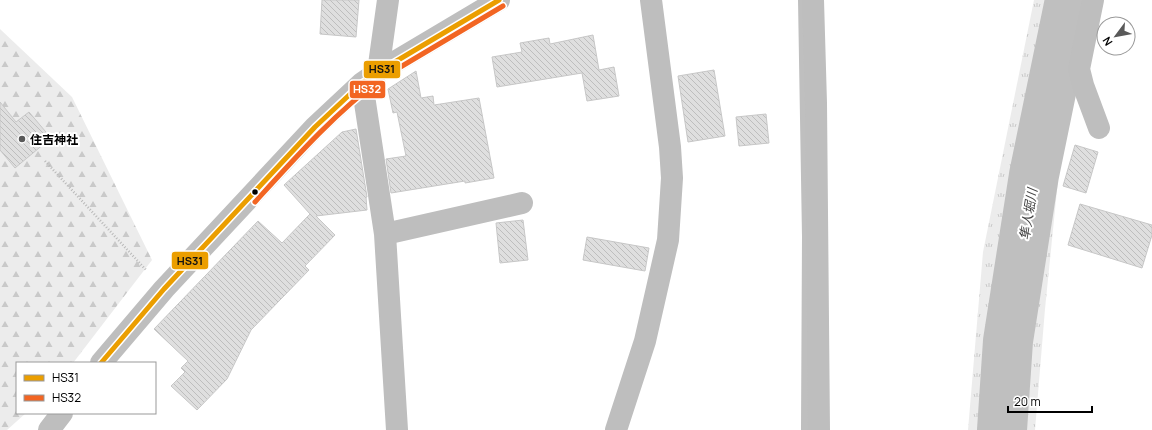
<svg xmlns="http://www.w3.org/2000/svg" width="1152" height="430" font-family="Manrope,'Noto Sans JP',sans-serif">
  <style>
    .grass { fill: url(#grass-tufts) }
    .forest { fill: url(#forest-firs) }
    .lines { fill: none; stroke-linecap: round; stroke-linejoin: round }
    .stream { stroke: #bfbfbf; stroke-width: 8 }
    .river { stroke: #bfbfbf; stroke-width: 50 }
    .building { fill: url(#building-back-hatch); stroke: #c7c7c7 }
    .path { stroke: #b9b9b9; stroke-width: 2.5; stroke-dasharray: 1 2; stroke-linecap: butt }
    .minor { stroke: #bebebe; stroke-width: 22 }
    .bus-1-casing { stroke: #fff; stroke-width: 8 }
    .bus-2-casing { stroke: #fff; stroke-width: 8 }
    .bus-1 { stroke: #eb9e00; stroke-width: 5 }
    .bus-2 { stroke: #f26522; stroke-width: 5 }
    .poi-dot { fill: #595959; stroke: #fff; stroke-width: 1.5 }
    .bus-dot { fill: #000; stroke: #fff; stroke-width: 1.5 }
    .labels { text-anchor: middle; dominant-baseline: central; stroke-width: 4; stroke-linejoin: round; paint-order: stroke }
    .poi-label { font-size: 12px; font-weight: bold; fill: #000; stroke: #fff; text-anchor: start }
    .water-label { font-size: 13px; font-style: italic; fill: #444; stroke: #fff }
    .line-badge { stroke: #fff; stroke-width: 1.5 }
    .badge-label { font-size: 11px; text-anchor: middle; font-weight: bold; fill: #fff }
    .pale-badge-label { font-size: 11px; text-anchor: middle; font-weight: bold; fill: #111 }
  </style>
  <defs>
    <pattern id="grass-tufts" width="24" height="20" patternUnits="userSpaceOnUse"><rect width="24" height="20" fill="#ececec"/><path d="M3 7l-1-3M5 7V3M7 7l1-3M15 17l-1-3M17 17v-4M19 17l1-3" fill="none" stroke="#c9c9c9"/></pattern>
    <pattern id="forest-firs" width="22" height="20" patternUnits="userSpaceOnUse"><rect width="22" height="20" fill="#ececec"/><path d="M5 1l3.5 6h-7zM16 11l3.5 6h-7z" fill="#c9c9c9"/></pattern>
    <pattern id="building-back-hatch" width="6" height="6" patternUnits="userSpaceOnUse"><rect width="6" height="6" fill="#dfdfdf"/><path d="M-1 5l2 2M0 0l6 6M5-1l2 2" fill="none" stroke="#bebebe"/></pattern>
  </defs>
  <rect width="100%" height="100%" fill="#fff"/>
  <!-- grass -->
  <path class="grass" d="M1034,0H1060L1007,252L994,430H968L983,252Z
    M1077,0H1085L1068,81L1045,309L1035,430H1013L1020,316L1048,135Z"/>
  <!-- forest -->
  <path class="forest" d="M0,29L72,97L152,260L73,363H17V413H26L7,430H0Z"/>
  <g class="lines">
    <!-- stream -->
    <path class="stream" d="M802,0L806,237L805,430"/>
    <!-- river -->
    <path class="river" d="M1002,430L1008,341L1034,175L1070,0"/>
  </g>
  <!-- building -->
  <path class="building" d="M322,0H359L356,37L320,34Z
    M593,35L599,70L614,67L619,96L587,101L582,73L497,87L492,57L522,52L520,43L549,38L550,44Z
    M714,70L725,136L688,142L678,76Z
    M416,71L421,98L433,96L434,105L479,98L494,178L465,183V181L391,193L386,159L406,156L397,112L393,113L388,89Z
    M0,102L16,122L29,112L51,138L15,168L0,150Z
    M766,114L769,143L739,146L736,117Z
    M356,129L367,197H366L367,210L316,216L335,235L305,266L309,270L251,330L227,379L197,410L171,386L185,372L181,368L188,361L154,329L258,221L282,243L310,214L284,185L342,132Z
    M1075,145L1098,152L1086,193L1063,186Z
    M1080,204L1152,225V235L1142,268L1068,245Z
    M523,220L528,260L500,263L496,223Z
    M587,237L649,248L645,271L583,260Z"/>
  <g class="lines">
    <!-- path -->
    <path class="path" d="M45,161L147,271"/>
    <!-- minor -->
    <path class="minor" d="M813,0L816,103L819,430
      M1093,0L1079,69L1083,85L1099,128
      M378,72L388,0
      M362,83L385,234L397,430
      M385,234L522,203
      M101,363L164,289L315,127L362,83L378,72L499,0
      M49,430L62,413
      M616,430L645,341L668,240L672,178L670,147L651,0"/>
    <!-- bus-1 casing -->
    <g class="bus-1-casing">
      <path id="bus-1" d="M101,363L164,289L315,127L362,83L378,72L499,0"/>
    </g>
    <!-- bus-2 casing -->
    <g class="bus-2-casing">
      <path id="bus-2" d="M255,202C295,158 334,114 382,78L503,6"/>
    </g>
    <!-- bus-1 -->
    <use href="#bus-1" class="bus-1"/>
    <!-- bus-2 -->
    <use href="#bus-2" class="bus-2"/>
  </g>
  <!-- markers -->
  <circle class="poi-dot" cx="22" cy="139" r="4"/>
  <circle class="bus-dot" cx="255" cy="192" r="3.5"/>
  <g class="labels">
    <!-- poi labels -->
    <g class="poi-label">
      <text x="30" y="139">住吉神社</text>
    </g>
    <!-- water labels -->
    <g class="water-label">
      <text transform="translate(1028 214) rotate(-81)">隼人堀川</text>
    </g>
  </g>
  <g class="line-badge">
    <rect x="363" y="60" width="38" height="19" rx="4" fill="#eb9e00"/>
    <rect x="349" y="80" width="37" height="19" rx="4" fill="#f26522"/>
    <rect x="171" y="251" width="38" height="19" rx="4" fill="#eb9e00"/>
  </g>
  <g class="badge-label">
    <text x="367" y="93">HS32</text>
  </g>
  <g class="pale-badge-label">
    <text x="382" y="73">HS31</text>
    <text x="190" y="265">HS31</text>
  </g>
  <!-- legend -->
  <rect x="16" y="362" width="140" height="52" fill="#ffffff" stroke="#999999"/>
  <rect x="24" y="375" width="20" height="6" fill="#eb9e00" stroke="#999999"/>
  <text x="52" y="382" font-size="12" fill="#000000">HS31</text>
  <rect x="24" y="395" width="20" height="6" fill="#f26522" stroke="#999999"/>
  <text x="52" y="402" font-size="12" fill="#000000">HS32</text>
  <!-- north arrow -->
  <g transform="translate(1116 36) rotate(238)"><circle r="19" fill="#ffffff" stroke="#999999"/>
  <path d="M0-3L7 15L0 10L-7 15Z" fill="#595959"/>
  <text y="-6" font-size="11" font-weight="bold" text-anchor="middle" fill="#000000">N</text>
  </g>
  <!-- scale -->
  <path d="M1008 406v6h84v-6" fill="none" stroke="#000000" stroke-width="2"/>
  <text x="1014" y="406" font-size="12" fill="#000000" stroke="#ffffff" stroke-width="3" paint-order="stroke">20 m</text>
</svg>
